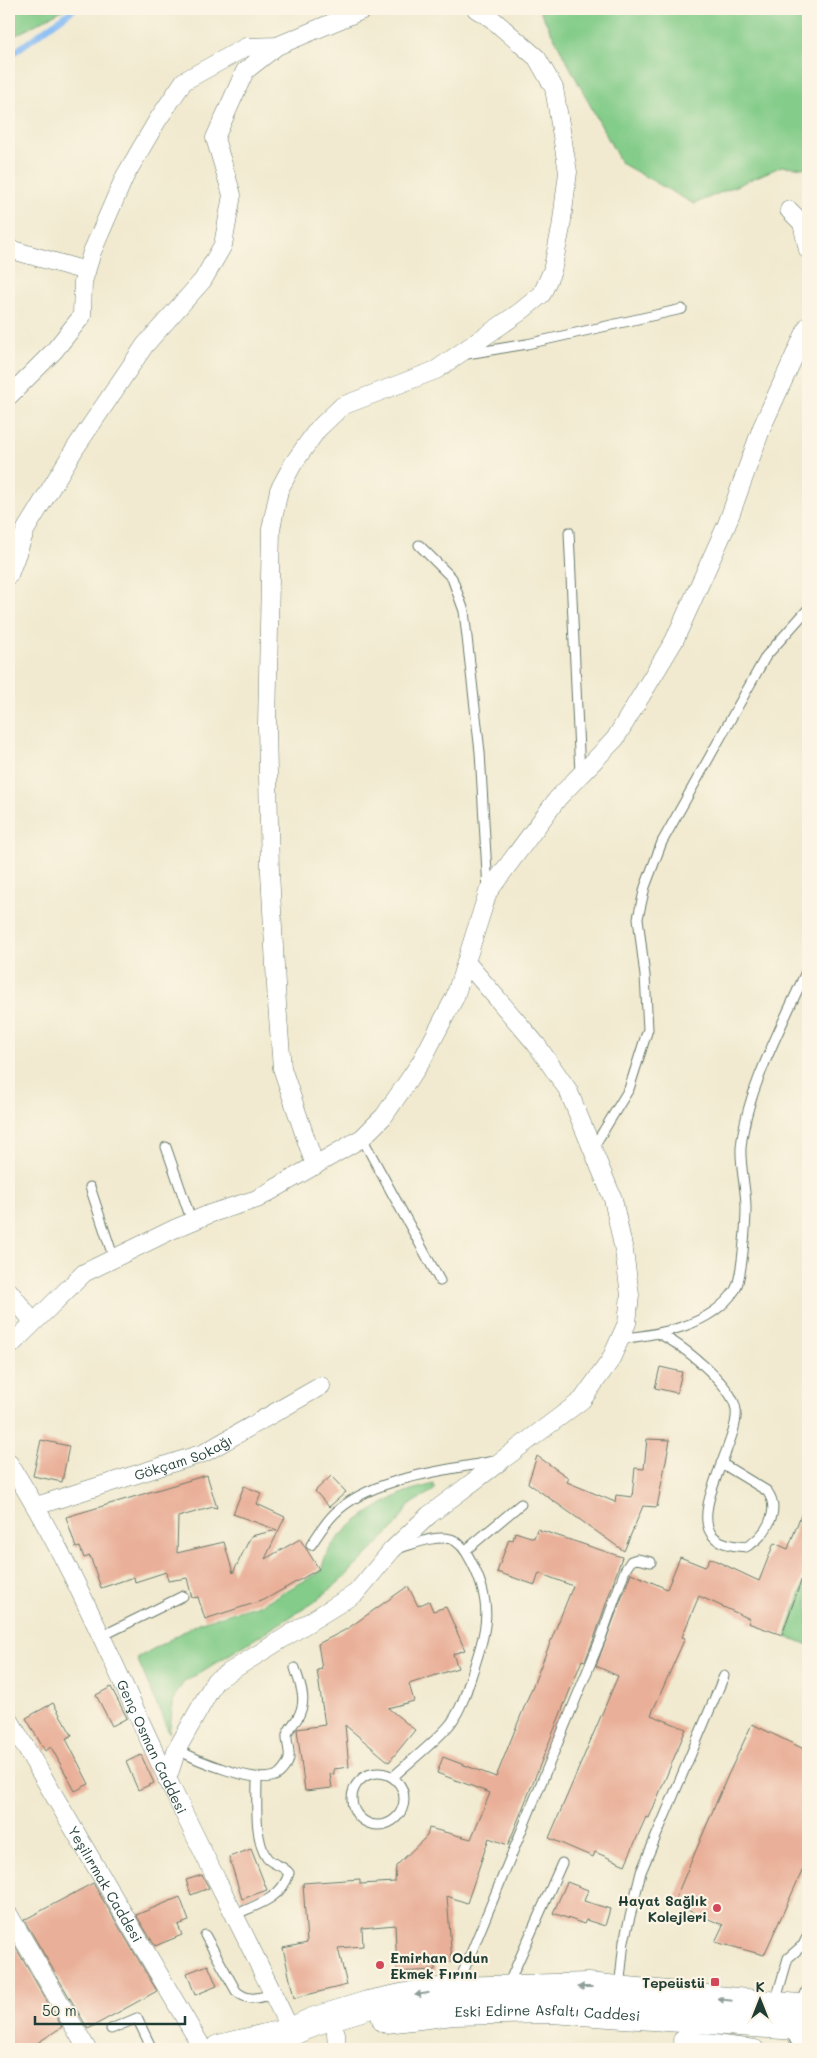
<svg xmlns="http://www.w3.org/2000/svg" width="817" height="2058" font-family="Mali,sans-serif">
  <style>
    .green { fill: #83cc89; stroke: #51845e }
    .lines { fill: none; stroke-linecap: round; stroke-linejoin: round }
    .stream { stroke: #85bbf4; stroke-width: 6 }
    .building { fill: #e9af98 }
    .service-casing { stroke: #687a6b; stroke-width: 11 }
    .minor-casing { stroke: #687a6b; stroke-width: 19 }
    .tertiary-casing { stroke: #687a6b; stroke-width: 24 }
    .primary-casing { stroke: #687a6b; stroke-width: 29 }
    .service { stroke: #fff; stroke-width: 9 }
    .minor { stroke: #fff; stroke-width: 18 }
    .tertiary { stroke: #fff; stroke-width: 22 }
    .primary { stroke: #fff; stroke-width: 28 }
    .oneway { fill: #8f9e9a }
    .poi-dot { fill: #d1495b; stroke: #fcf5e5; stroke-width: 2 }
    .labels { text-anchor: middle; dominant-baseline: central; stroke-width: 4.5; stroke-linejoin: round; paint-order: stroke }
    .street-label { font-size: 14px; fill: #1f3d34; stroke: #fcf5e5 }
    .poi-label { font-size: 14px; font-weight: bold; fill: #1f3d34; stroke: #fcf5e5; text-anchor: end }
  </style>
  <rect width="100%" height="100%" fill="#fcf5e5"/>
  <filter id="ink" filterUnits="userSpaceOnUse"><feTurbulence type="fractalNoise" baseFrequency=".02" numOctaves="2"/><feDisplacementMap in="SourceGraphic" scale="10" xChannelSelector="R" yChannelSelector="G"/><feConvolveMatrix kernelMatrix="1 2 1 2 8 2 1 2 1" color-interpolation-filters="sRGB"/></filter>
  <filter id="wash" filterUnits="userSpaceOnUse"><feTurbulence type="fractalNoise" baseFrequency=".0096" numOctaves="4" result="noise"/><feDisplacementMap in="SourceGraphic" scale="20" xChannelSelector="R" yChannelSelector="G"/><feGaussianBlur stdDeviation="1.12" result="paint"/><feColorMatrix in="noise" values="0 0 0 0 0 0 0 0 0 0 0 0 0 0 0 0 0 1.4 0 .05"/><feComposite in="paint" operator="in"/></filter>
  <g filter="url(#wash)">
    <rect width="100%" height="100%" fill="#f1ead0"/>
    <!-- green -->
    <path class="green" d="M9,9H64L9,39Z
      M539,9H808V168L782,166L694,204L621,163Z
      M434,1484V1490L409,1505L395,1527L345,1577L313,1603L183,1683L174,1698L169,1733L137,1658L201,1622L262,1604L322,1571C323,1538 374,1508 401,1494C411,1489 424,1487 434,1484Z
      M808,1571V1645L786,1636Z"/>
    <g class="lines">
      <!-- stream -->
      <path class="stream" d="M9,56L74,9"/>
    </g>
    <g id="blocks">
      <!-- building -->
      <path class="building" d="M660,1367L682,1372L677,1393L655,1388Z
        M647,1439L670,1440L657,1507L643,1506L624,1551L528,1483L537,1456L569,1478L567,1482L615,1502L616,1495L632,1497L635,1468L644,1469Z
        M41,1440L69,1446L62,1482L33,1476Z
        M207,1475L217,1508L213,1507L178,1517L177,1553L224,1542L233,1573L251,1536L277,1530L233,1514L244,1486L261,1493L257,1504L285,1517L265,1559L300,1539L319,1569L264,1600L205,1619L198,1597L192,1598L187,1578L168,1581L166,1572L135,1582L134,1577L101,1588L90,1556L84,1558L80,1547L76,1548L66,1517Z
        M331,1476L346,1492L329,1507L315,1491Z
        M807,1499L808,1561L782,1635L748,1623L750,1619L699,1596L682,1637L685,1638L651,1715L686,1729L649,1818L646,1817L625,1865L595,1852L593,1857L549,1838L618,1676L596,1666L631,1573L667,1589L680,1557L705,1567L710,1558L759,1581L774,1543L788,1549Z
        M537,1529L622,1557L595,1636L585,1661L582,1660L508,1845L489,1838L467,1903L447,1896L452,1962L435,1963V1970L397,1972L395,1925L362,1928L363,1946L338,1948L347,1985L294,1998L283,1948L307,1943L303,1883L360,1879V1884L395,1882L396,1866L427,1836L429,1828L471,1839L490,1793L437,1773L443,1757L496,1777L573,1586L539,1573L535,1585L497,1572L509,1539L513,1540L515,1532L534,1538Z
        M408,1586L418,1606L429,1601L433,1611L446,1607L465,1650L453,1654L458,1668L409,1684L414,1701L388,1708L415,1730L389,1762L345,1725L349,1767L334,1769V1774H330L332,1788L305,1791L297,1729L325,1725L317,1670L322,1669L318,1644L347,1629Z
        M111,1687L127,1718L112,1726L96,1695Z
        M53,1703L72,1735L66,1739L89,1784L75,1791L51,1747L45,1751L26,1718Z
        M752,1724L808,1751V1858L764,1955L715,1942L723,1925L673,1904L728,1775Z
        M141,1755L154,1783L138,1790L126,1762Z
        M251,1849L267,1890L242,1899L229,1857Z
        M202,1875L209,1888L191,1895L186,1880Z
        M567,1882L588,1890L584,1901L610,1909L605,1926L586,1920L584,1924L553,1913Z
        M93,1883L157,1991L88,2029L24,1920Z
        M180,1897L189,1921L178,1925L182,1935L155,1946L136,1915Z
        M9,1936L62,2027L28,2049H9Z
        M208,1965L217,1986L195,1995L187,1973Z"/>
    </g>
  </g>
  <g filter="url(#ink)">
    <use href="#blocks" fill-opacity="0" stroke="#687a6b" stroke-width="1"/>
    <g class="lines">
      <!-- service casing -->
      <g class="service-casing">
        <path id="service" d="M467,354L527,344L682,309
          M569,532L580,774
          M419,545L452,578L464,611L480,752L488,890
          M362,1138L440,1281
          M166,1147L192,1222
          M593,1148L629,1089L648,1029L645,976L638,918L645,887L662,842L766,656L808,609
          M90,1187L114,1259
          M659,1334C681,1344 733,1385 736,1410C740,1440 688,1513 714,1537C722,1545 736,1546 746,1547C765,1537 782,1511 767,1491L721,1463
          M620,1339C660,1334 710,1327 735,1290C742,1279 746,1224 746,1208C746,1188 740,1167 741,1148C746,1089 785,1021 808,967
          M311,1545C318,1535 325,1523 334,1514C371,1477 445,1471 494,1461
          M466,1550L521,1504
          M102,1636L183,1596
          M177,1749C195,1760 255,1784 275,1776C281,1774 285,1767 288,1762C292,1753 286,1744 287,1735C288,1730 294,1723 297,1719C308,1700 301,1688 295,1668
          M352 1799a26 26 0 1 1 52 0a26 26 0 1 1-52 0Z
          M393,1777C409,1762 439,1739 451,1723C461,1709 466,1693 471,1677C486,1631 495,1607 471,1561C467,1553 461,1542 451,1539C435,1535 414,1544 399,1548
          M234,1915C256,1905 282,1899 289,1873C283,1865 273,1865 267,1858C254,1840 257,1800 257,1777
          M205,1935L236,1991C248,2002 259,1998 273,1994
          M457,1987L601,1638L625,1570L631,1561L637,1559L651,1562
          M507,1987L562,1863
          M619,1989L624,1941L641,1872L724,1676
          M775,2003L788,1958L803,1945L808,1935
          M800,2005L808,1988
          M111,2029L137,2018L152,2049"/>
      </g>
      <!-- minor casing -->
      <g class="minor-casing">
        <g id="minor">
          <path d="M789,210L802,223L808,250"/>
          <path d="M9,249L86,271"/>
          <path d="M9,396L54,351L82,316L83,282L92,252L125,176L157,121L184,81L246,47L277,46L365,9"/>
          <path d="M9,575L26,529L74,450L145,345L203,280L223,245L232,195L215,138L245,71L277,46"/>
          <path d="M315,1166L282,1068L277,1004L270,872L267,726L271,529L279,490L293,464L317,430L342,406L436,370L520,312L542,294L552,271L561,228L568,172L554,88L537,58L491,18L476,9"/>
          <path d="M9,1291L33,1322"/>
          <path d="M9,1347L84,1273L174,1229L212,1213L257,1199L362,1138L384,1116L421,1062L455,997L488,892L558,798L615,739L674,641L727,524L762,427L808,326"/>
          <path id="s1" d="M9,1463C73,1563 117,1674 168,1780C208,1865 252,1947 291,2032"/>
          <path id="s2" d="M36,1506L204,1453L321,1386"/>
          <path id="s3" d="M9,1719L203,2049"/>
          <path d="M167,1780L177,1749L215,1681L356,1593L392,1550L429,1515L582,1400L610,1361L627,1323L630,1295L624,1251L613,1199L568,1090L536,1044L466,962"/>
          <path d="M9,1915L87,2049"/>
          <path d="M336,2033L337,2049"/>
          <path d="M682,2040L755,2049"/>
        </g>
      </g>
      <!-- tertiary casing -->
      <g class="tertiary-casing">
        <path id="tertiary" d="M799,2009C797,2023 795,2037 808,2045"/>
      </g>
      <!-- primary casing -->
      <g class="primary-casing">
        <g id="primary">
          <path id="s4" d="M386,2019L453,2011L552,2009L797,2026"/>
          <path d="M219,2049L291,2032L312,2022L368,2005L426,1993L455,1991L588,1987L808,2009"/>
        </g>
      </g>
      <!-- service -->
      <use href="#service" class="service"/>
      <!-- minor -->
      <use href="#minor" class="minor"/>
      <!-- tertiary -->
      <use href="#tertiary" class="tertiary"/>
      <!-- primary -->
      <use href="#primary" class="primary"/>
    </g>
    <!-- one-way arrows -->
    <defs><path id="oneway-solid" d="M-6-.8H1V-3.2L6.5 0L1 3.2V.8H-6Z" transform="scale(1.25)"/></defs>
    <g class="oneway">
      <use href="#oneway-solid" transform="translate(585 1987) rotate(-180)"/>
      <use href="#oneway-solid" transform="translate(422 1994) rotate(171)"/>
      <use href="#oneway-solid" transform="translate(725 2000) rotate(-174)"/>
    </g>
  </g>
  <!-- markers -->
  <g class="poi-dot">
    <circle cx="717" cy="1908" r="5"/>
    <circle cx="380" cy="1965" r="5"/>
    <rect x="710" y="1977" width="10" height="10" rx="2.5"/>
  </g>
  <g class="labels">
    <!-- street labels -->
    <g class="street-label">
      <text stroke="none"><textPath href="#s2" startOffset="155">Gökçam Sokağı</textPath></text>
      <text stroke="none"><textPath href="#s1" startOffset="318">Genç Osman Caddesi</textPath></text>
      <text stroke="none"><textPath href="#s3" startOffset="191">Yeşilırmak Caddesi</textPath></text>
      <text stroke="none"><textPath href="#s4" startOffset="162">Eski Edirne Asfaltı Caddesi</textPath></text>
    </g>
    <!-- poi labels -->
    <g class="poi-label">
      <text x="707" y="1900">Hayat Sağlık<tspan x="707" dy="16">Kolejleri</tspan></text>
      <text x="390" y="1957" text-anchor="start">Emirhan Odun<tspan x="390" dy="16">Ekmek Fırını</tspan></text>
      <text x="705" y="1982">Tepeüstü</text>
    </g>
  </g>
  <!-- margin -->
  <rect width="817" height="2058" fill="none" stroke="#fcf5e5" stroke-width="30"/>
  <!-- north arrow -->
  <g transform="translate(760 2000)" stroke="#fcf5e5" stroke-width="4" paint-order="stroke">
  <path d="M0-4L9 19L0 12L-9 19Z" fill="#1f3d34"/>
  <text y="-8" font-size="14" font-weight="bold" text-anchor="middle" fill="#1f3d34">K</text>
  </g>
  <!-- scale -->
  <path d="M35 2016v8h150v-8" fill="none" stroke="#1f3d34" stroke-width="2.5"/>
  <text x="42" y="2016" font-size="15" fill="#1f3d34" stroke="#fcf5e5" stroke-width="4" paint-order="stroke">50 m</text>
</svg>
